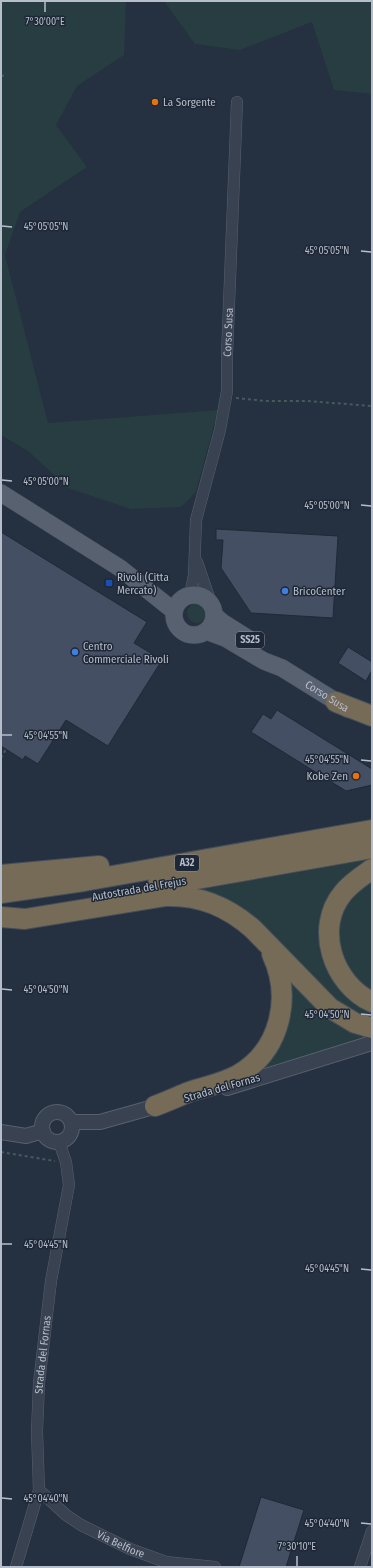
<svg xmlns="http://www.w3.org/2000/svg" width="373" height="1568" font-family="'Fira Sans Condensed',sans-serif">
  <style>
    .green { fill: #273d41 }
    .building { fill: #444f63; stroke: #202937 }
    .lines { fill: none; stroke-linecap: round; stroke-linejoin: round }
    .minor-casing { stroke: #57606e; stroke-width: 12 }
    .tertiary-casing { stroke: #57606e; stroke-width: 16 }
    .primary-casing { stroke: #434b59; stroke-width: 18 }
    .motorway-casing { stroke: #444d5b; stroke-width: 22 }
    .path { stroke: #455a5e; stroke-width: 2; stroke-dasharray: 3 3; stroke-linecap: butt }
    .minor { stroke: #394250; stroke-width: 11 }
    .tertiary { stroke: #394250; stroke-width: 14 }
    .primary { stroke: #576170; stroke-width: 17 }
    .motorway { stroke: #766b56; stroke-width: 20 }
    .ticks { fill: none; stroke: #b6bdcb; stroke-width: 1.5 }
    .food-dot { fill: #e8710a; stroke: #1e2735; stroke-width: 1.5 }
    .transit-dot { fill: #1a4fb4; stroke: #1e2735; stroke-width: 1.5 }
    .shop-dot { fill: #3f7fe0; stroke: #1e2735; stroke-width: 1.5 }
    .labels { text-anchor: middle; dominant-baseline: central; stroke-width: 3; stroke-linejoin: round; paint-order: stroke }
    .shield { fill: #1e2735; stroke: #88909e; stroke-width: 1 }
    .shield-label { font-size: 10px; font-weight: bold; fill: #b6bdcb }
    .poi-label { font-size: 11px; fill: #b6bdcb; stroke: #1e2735; text-anchor: start }
    .street-label { font-size: 11px; fill: #b6bdcb; stroke: #1e2735 }
    .ticks-label { font-size: 10px; text-anchor: middle; fill: #b6bdcb; stroke: #1e2735; stroke-width: 3; stroke-linejoin: round; paint-order: stroke }
  </style>
  <rect width="100%" height="100%" fill="#253040"/>
  <!-- green -->
  <path class="green" d="M1,1H126L124,55L77,86L56,125L87,167L20,212L5,255L48,423L218,410L196,492L181,507L131,509L68,488L28,451L1,435Z
    M164,1H372V94L334,90L312,22L240,50L195,44Z
    M187 613a10 10 0 1 1 20 0a10 10 0 1 1-20 0Z
    M367,860C354,869 341,877 332,890C305,931 325,996 372,1012V1020L343,1008L198,890Z
    M372,877V994L345,967L338,946L337,925L343,907Z
    M286,973L372,1037L253,1071Z"/>
  <!-- building -->
  <path class="building" d="M216,529L338,536L333,618L251,613L221,568L223,540H216Z
    M1,532L147,622L134,643L162,660L108,746L66,720L38,764L25,756L23,760L1,746Z
    M348,647L372,662V670L366,681L338,663Z
    M277,710L372,769V785L346,791L251,732L263,714L271,719Z
    M261,1497L304,1510L286,1567H239Z"/>
  <g class="lines">
    <!-- minor casing -->
    <g class="minor-casing">
      <g id="minor">
        <path d="M197,562L211,603"/>
        <path id="s1" d="M190,595L194,575L196,520L220,430L227,391V355L237,102"/>
        <path id="s2" d="M39,1490L66,1515L81,1525L130,1549L166,1562L215,1567"/>
        <path id="s3" d="M16,1567L39,1490L37,1431L39,1383L51,1281L69,1185L66,1162L59,1142"/>
        <path d="M360,1567L372,1531"/>
      </g>
    </g>
    <!-- tertiary casing -->
    <g class="tertiary-casing">
      <path id="tertiary" d="M227,1088L372,1043
        M42 1127a15 15 0 1 1 30 0a15 15 0 1 1-30 0Z
        M71,1122H100L164,1104
        M1,1132L26,1136L43,1131"/>
    </g>
    <!-- primary casing -->
    <g class="primary-casing">
      <g id="primary">
        <path d="M1,493L120,568L174,611"/>
        <circle cx="194" cy="615" r="20"/>
        <path d="M214,615L222,622L249,639"/>
        <path id="s4" d="M206,631L225,638L264,661L282,668L348,709"/>
      </g>
    </g>
    <!-- motorway casing -->
    <g class="motorway-casing">
      <path id="motorway" d="M336,702L372,716
        M372,869C362,876 351,883 343,893C314,928 333,984 372,1002
        M1,875L99,866
        M157,886L372,848
        M1,893L84,881L372,830
        M1,917L25,919L166,896C201,895 228,907 253,929L330,1008L355,1023L372,1028
        M155,1106C166,1102 177,1097 189,1092C205,1087 223,1083 238,1075C281,1050 292,997 272,954"/>
    </g>
    <!-- path -->
    <path class="path" d="M1,76L7,75
      M236,398L266,401H307L372,406
      M1,758L6,749
      M1,1152L55,1161"/>
    <!-- minor -->
    <use href="#minor" class="minor"/>
    <!-- tertiary -->
    <use href="#tertiary" class="tertiary"/>
    <!-- primary -->
    <use href="#primary" class="primary"/>
    <!-- motorway -->
    <use href="#motorway" class="motorway"/>
  </g>
  <!-- ticks -->
  <path class="ticks" d="M45,12V2M2,226L12,227M361,251L371,252M2,480L12,481M361,505L371,506M2,735H12M361,760L371,761M2,989L12,990M361,1014L371,1015M2,1244H12M361,1269L371,1270M2,1498L12,1499M361,1523L371,1524M297,1566V1556"/>
  <!-- markers -->
  <g class="food-dot">
    <circle cx="155" cy="102" r="4"/>
    <circle cx="356" cy="776" r="4"/>
  </g>
  <rect class="transit-dot" x="105" y="579" width="8" height="8" rx="2"/>
  <g class="shop-dot">
    <circle cx="285" cy="591" r="4"/>
    <circle cx="75" cy="652" r="4"/>
  </g>
  <g class="labels">
    <!-- shield labels -->
    <g class="shield">
      <rect x="236" y="632" width="28" height="16" rx="3"/>
      <rect x="175" y="855" width="24" height="16" rx="3"/>
    </g>
    <g class="shield-label">
      <text x="250" y="640">SS25</text>
      <text x="187" y="863">A32</text>
    </g>
    <!-- poi labels -->
    <g class="poi-label">
      <text x="163" y="102">La Sorgente</text>
      <text x="117" y="577">Rivoli (Citta<tspan x="117" dy="13">Mercato)</tspan></text>
      <text x="293" y="591">BricoCenter</text>
      <text x="83" y="646">Centro<tspan x="83" dy="13">Commerciale Rivoli</tspan></text>
      <text x="348" y="776" text-anchor="end">Kobe Zen</text>
    </g>
    <!-- street labels -->
    <g class="street-label">
      <text stroke="none"><textPath href="#s1" startOffset="267">Corso Susa</textPath></text>
      <text stroke="none"><textPath href="#s4" startOffset="138">Corso Susa</textPath></text>
      <text transform="translate(139 889) rotate(-10)">Autostrada del Frejus</text>
      <text transform="translate(222 1088) rotate(-16)">Strada del Fornas</text>
      <text stroke="none"><textPath href="#s3" startOffset="216">Strada del Fornas</textPath></text>
      <text stroke="none"><textPath href="#s2" startOffset="99">Via Belfiore</textPath></text>
    </g>
  </g>
  <g class="ticks-label">
    <text x="45" y="25">7°30'00"E</text>
    <text x="46" y="230">45°05'05"N</text>
    <text x="327" y="254">45°05'05"N</text>
    <text x="46" y="485">45°05'00"N</text>
    <text x="327" y="509">45°05'00"N</text>
    <text x="46" y="739">45°04'55"N</text>
    <text x="327" y="763">45°04'55"N</text>
    <text x="46" y="993">45°04'50"N</text>
    <text x="327" y="1018">45°04'50"N</text>
    <text x="46" y="1248">45°04'45"N</text>
    <text x="327" y="1272">45°04'45"N</text>
    <text x="46" y="1502">45°04'40"N</text>
    <text x="327" y="1527">45°04'40"N</text>
    <text x="297" y="1550">7°30'10"E</text>
  </g>
  <!-- border -->
  <rect width="373" height="1568" fill="none" stroke="#b6bdcb" stroke-width="4"/>
</svg>
